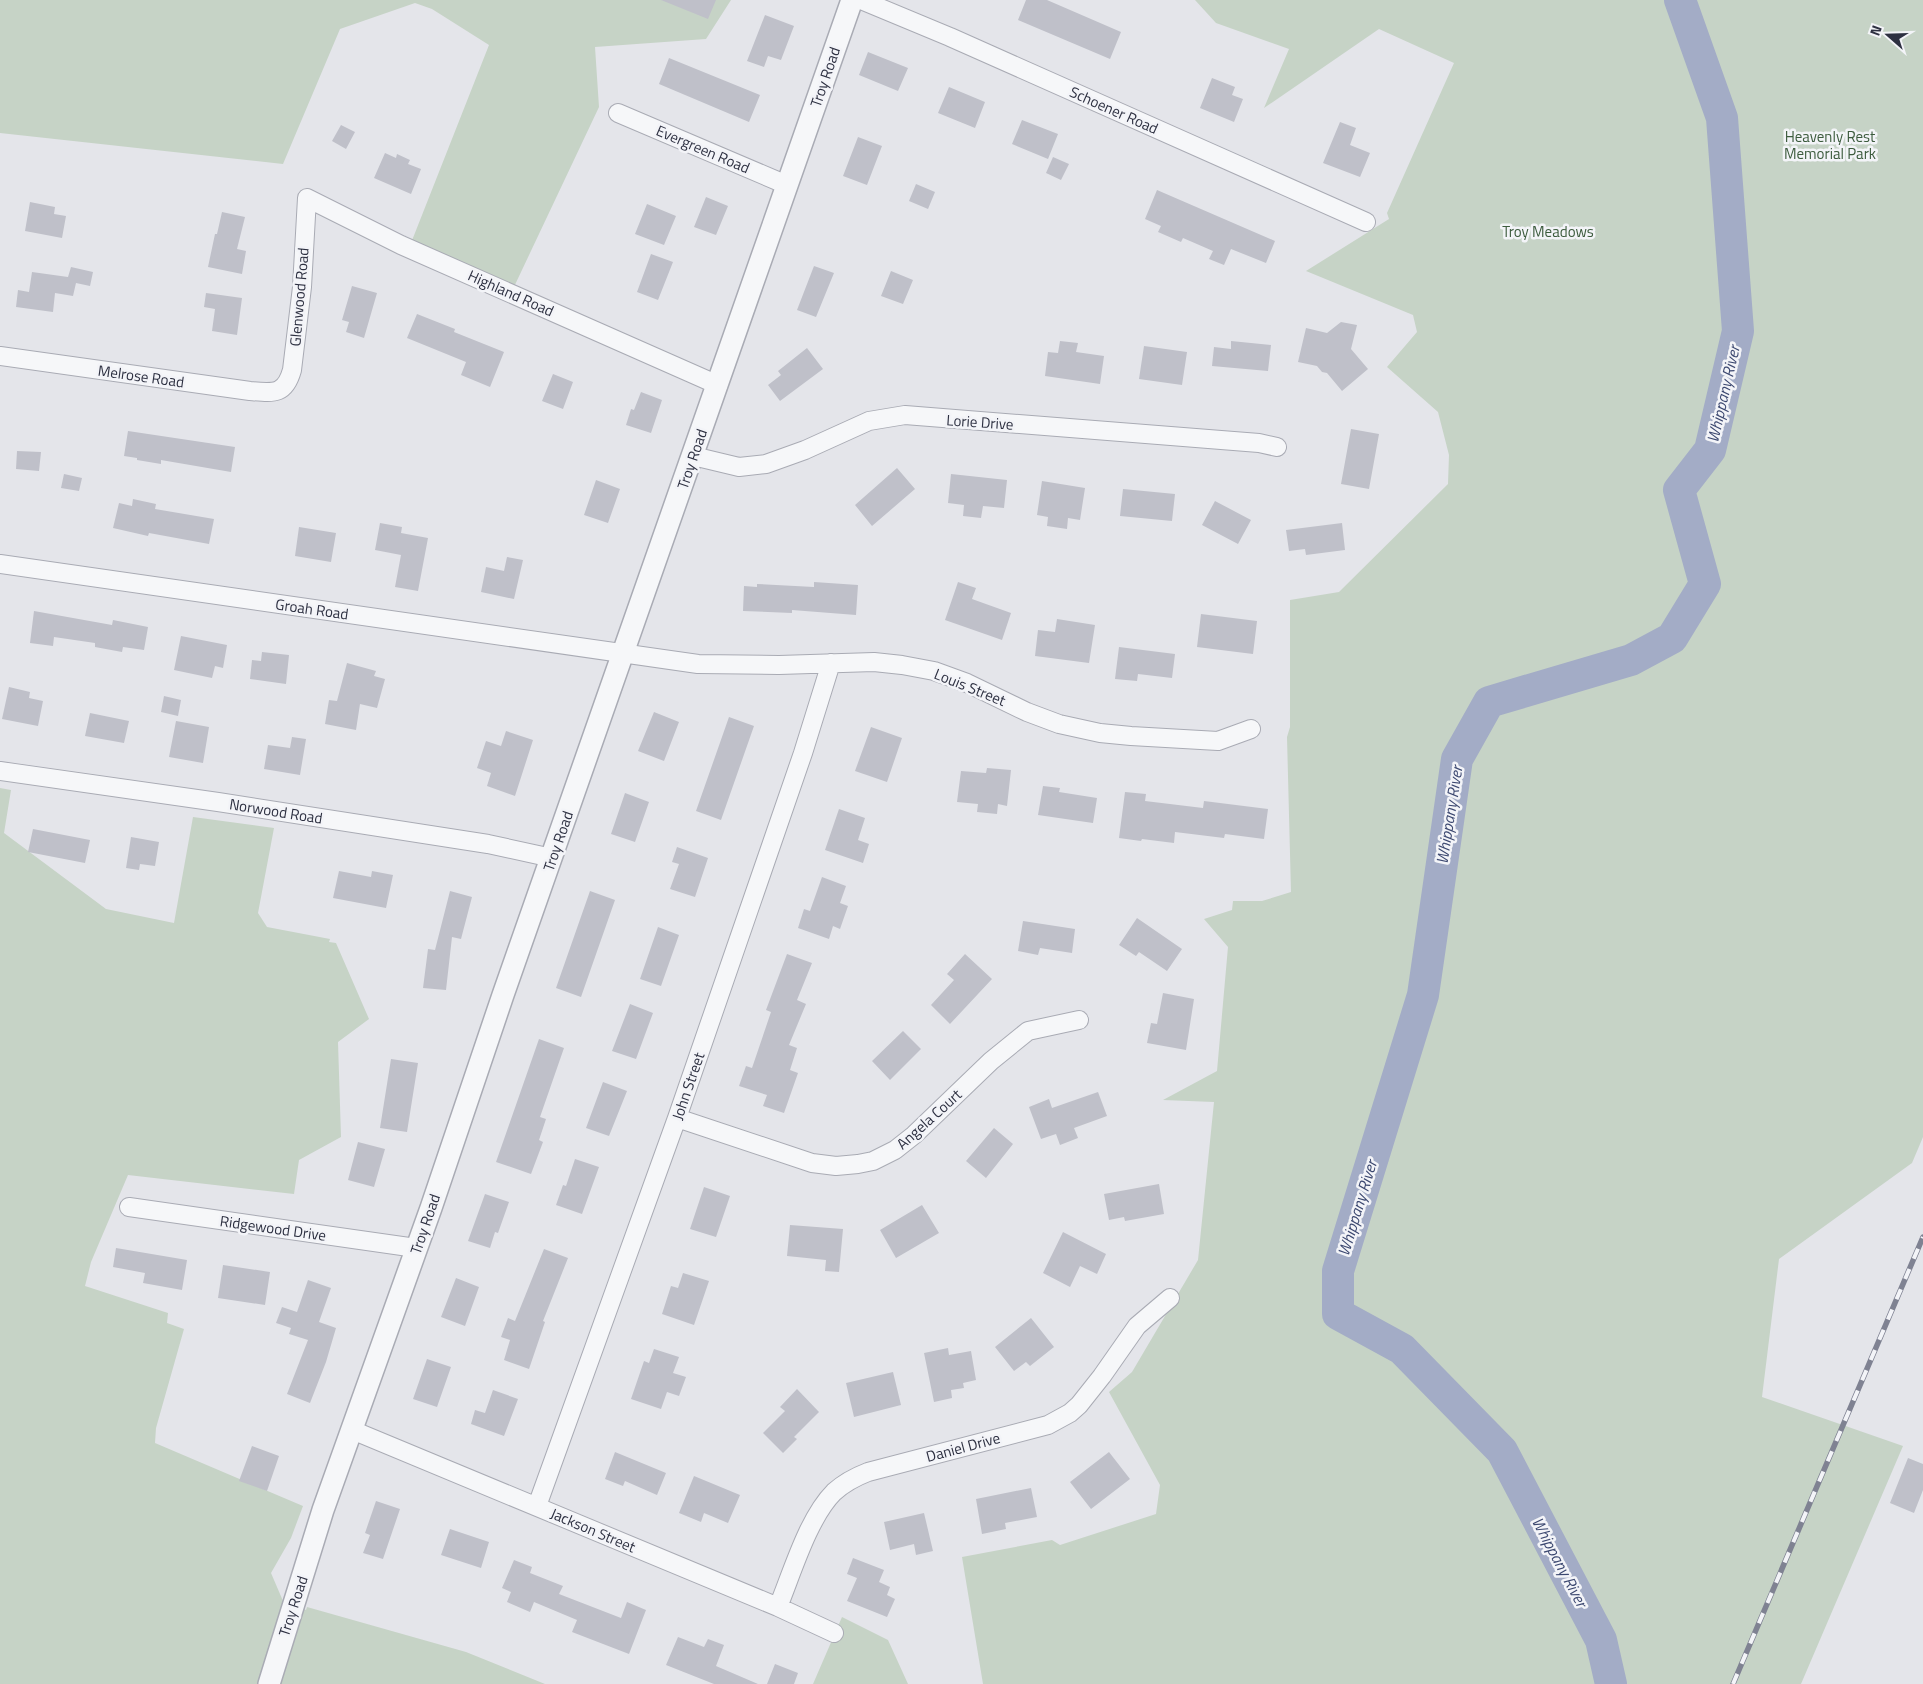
<svg xmlns="http://www.w3.org/2000/svg" width="1923" height="1684" font-family="'Titillium Web',sans-serif">
  <style>
    .green { fill: #c6d3c6 }
    .lines { fill: none; stroke-linecap: round; stroke-linejoin: round }
    .river { stroke: #a3acc6; stroke-width: 32 }
    .building { fill: #bfc0c9 }
    .minor-casing { stroke: #a9abb4; stroke-width: 20 }
    .tertiary-casing { stroke: #a9abb4; stroke-width: 24 }
    .minor { stroke: #f6f7f9; stroke-width: 18 }
    .tertiary { stroke: #f6f7f9; stroke-width: 21 }
    .rail-casing { stroke: #7f8292; stroke-width: 5.5 }
    .rail { stroke: #f3f4f8; stroke-width: 4; stroke-dasharray: 11; stroke-linecap: butt }
    .labels { text-anchor: middle; dominant-baseline: central; stroke-width: 5; stroke-linejoin: round; paint-order: stroke }
    .street-label { font-size: 15px; fill: #2d3041; stroke: #f3f4f8 }
    .park-label { font-size: 15px; fill: #3c5b3d; stroke: #f3f4f8 }
    .water-label { font-size: 16px; font-style: italic; fill: #3c4870; stroke: #f3f4f8 }
  </style>
  <rect width="100%" height="100%" fill="#e4e5ea"/>
  <!-- green -->
  <path class="green" d="M0,0H731L706,39L595,47L599,107L513,289L411,243L489,45L432,9L415,3L340,29L283,164L0,133Z
    M1195,0H1923V1137L1912,1163L1779,1259L1762,1397L1903,1446L1801,1684H983L962,1557L1052,1540L1060,1545L1156,1514L1160,1485L1109,1392L1132,1372L1198,1260L1214,1102L1163,1100L1217,1071L1228,947L1204,919L1232,910L1233,901H1262L1291,892L1287,737L1290,727V600L1339,592L1448,484L1449,455L1438,412L1387,367L1417,332L1413,315L1306,271L1389,219L1387,213L1454,63L1379,29L1264,108L1289,49L1216,23Z
    M0,788L11,790L4,833L106,909L174,923L193,817L274,828L258,913L267,927L330,939L329,942L336,943L369,1019L338,1042L341,1137L299,1160L294,1194L128,1175L91,1262L85,1286L168,1313L167,1323L184,1329L156,1428L155,1443L303,1506L291,1538L271,1573L283,1601L306,1610L307,1607L466,1652L545,1684H0Z
    M842,1617L888,1640L908,1684H813Z"/>
  <g class="lines">
    <!-- river -->
    <path class="river" d="M1611,1684L1601,1640L1502,1451L1402,1349L1338,1314V1271L1423,995L1457,759L1489,702L1631,660L1672,638L1705,584L1679,490L1710,450L1738,331L1722,118L1680,0"/>
  </g>
  <!-- building -->
  <path class="building" d="M661,0H716L708,19Z
    M1026,0H1047L1121,32L1110,59L1018,20Z
    M765,15L794,26L781,60L768,56L764,67L747,61Z
    M868,52L908,68L898,91L859,75Z
    M669,58L760,95L749,122L659,84Z
    M1212,78L1235,87L1232,95L1243,99L1234,122L1200,108Z
    M949,87L985,102L975,128L938,113Z
    M1022,120L1058,134L1048,159L1012,144Z
    M1340,122L1356,128L1350,145L1370,153L1360,177L1323,163Z
    M341,125L355,132L346,149L332,141Z
    M858,137L882,146L867,185L843,176Z
    M385,153L396,158L397,154L410,160L408,164L421,169L411,194L374,178Z
    M1053,157L1069,164L1061,180L1046,173Z
    M916,184L935,192L928,209L909,201Z
    M1157,190L1275,241L1266,263L1231,249L1224,265L1209,259L1213,251L1183,238L1181,242L1158,232L1161,226L1145,219Z
    M706,197L728,206L716,235L694,227Z
    M30,202L55,207L54,214L66,216L62,238L25,231Z
    M647,204L676,216L664,245L635,234Z
    M222,212L245,217L237,249L246,251L242,274L208,267L215,234H217Z
    M651,254L673,262L658,300L637,292Z
    M814,266L834,273L816,317L797,310Z
    M71,267L93,272L90,286L76,283L73,296L55,293L53,312L16,307L18,290L29,292L32,272L68,277Z
    M891,271L913,280L903,304L881,296Z
    M352,286L377,293L364,338L346,332L349,322L342,320Z
    M206,293L242,298L237,335L212,331L215,309L204,307Z
    M417,314L455,329L454,332L504,352L490,387L461,375L466,362L407,338Z
    M1341,322L1357,325L1351,349L1368,369L1342,391L1327,373L1322,372L1317,366L1298,362L1306,328L1327,333Z
    M1060,341L1078,343L1076,352L1104,356L1100,384L1045,376L1048,352L1058,353Z
    M1231,341L1271,345L1268,371L1212,366L1214,347L1231,349Z
    M1144,346L1187,352L1182,385L1139,379Z
    M807,348L823,369L780,401L768,385L781,375L778,371Z
    M553,374L573,382L563,409L542,401Z
    M641,392L662,400L651,433L626,425L631,409L634,410Z
    M1351,429L1379,434L1369,489L1341,484Z
    M128,431L235,447L231,472L161,460V464L137,460V458L124,456Z
    M17,451L41,452L39,471L16,469Z
    M897,468L915,489L872,526L855,505Z
    M64,474L82,478L79,491L61,488Z
    M951,474L1007,480L1004,508L983,506L981,518L963,516L964,505L948,503Z
    M596,480L620,489L608,523L584,515Z
    M1042,481L1085,488L1080,520L1068,518L1067,529L1047,526L1048,517L1037,515Z
    M1123,489L1175,494L1172,521L1120,516Z
    M133,499L156,504L155,509L214,519L209,544L149,533L148,536L113,528L119,503L132,506Z
    M1215,501L1251,520L1238,544L1202,525Z
    M380,523L402,527L401,533L428,538L418,591L395,587L401,555L375,550Z
    M1342,523L1345,550L1306,555L1305,549L1289,551L1286,530Z
    M299,527L336,533L331,562L295,556Z
    M507,557L523,560L514,599L481,592L486,567L504,571Z
    M814,582L858,585L856,615L792,610V613L743,611L744,586L757,587V584L814,587Z
    M958,582L976,588L972,599L1011,613L1002,640L945,620Z
    M34,611L112,625L113,620L148,627L144,650L123,647L122,652L95,647V643L54,637L53,646L30,643Z
    M1201,614L1257,621L1253,654L1197,647Z
    M1057,619L1095,625L1089,663L1035,656L1038,630L1055,632Z
    M181,636L227,645L223,668L215,666L212,678L174,670Z
    M1119,647L1175,654L1172,678L1138,674L1137,681L1115,679Z
    M262,652L289,655L286,684L250,679L252,660L261,661Z
    M347,663L376,671L374,676L385,679L377,708L360,704L356,730L325,724L329,700L337,701Z
    M9,687L30,692L29,698L43,701L38,726L2,719Z
    M164,696L181,700L178,716L161,712Z
    M654,712L679,722L664,761L638,751Z
    M90,713L129,721L124,743L85,736Z
    M729,717L754,726L721,820L696,811Z
    M176,721L209,727L203,763L169,757Z
    M871,727L902,738L887,782L855,771Z
    M506,731L533,740L515,796L487,786L491,773L477,768L486,741L501,746Z
    M292,737L306,739L300,775L264,769L268,745L290,748Z
    M987,768L1011,770L1007,806L998,804L997,814L977,812L978,804L957,802L961,771L986,773Z
    M1043,786L1060,788L1059,792L1097,798L1093,823L1038,815Z
    M1125,792L1146,794L1145,801L1203,808L1204,801L1268,809L1264,839L1225,834L1224,838L1175,832L1174,843L1142,839L1141,841L1119,838Z
    M625,793L649,802L635,842L611,834Z
    M839,809L865,818L858,840L869,844L863,863L825,850Z
    M33,829L90,840L85,863L28,852Z
    M131,837L159,842L155,866L140,864L139,870L126,868Z
    M677,847L708,858L695,897L670,889L679,864L672,862Z
    M339,871L371,877L372,871L393,875L386,908L333,898Z
    M822,877L846,886L840,903L848,906L840,929L833,926L829,939L798,928L804,909L810,911Z
    M450,891L472,897L461,939L452,937L446,990L423,988L428,949L435,950Z
    M590,891L615,900L581,997L556,988Z
    M1137,918L1182,949L1167,971L1139,952L1136,956L1119,945Z
    M1023,921L1075,929L1072,953L1040,948L1038,955L1018,951Z
    M658,927L679,935L661,986L640,979Z
    M787,954L812,963L797,1000L806,1004L789,1045L797,1048L790,1070L798,1073L784,1113L763,1106L767,1095L739,1086L746,1066L752,1068L771,1012L766,1010Z
    M965,954L992,979L950,1024L931,1005L954,980L947,974Z
    M1163,993L1194,999L1186,1050L1147,1043L1151,1023L1157,1024Z
    M630,1004L653,1013L636,1059L612,1051Z
    M903,1031L921,1049L890,1080L872,1061Z
    M539,1039L564,1048L540,1117L546,1119L539,1140L543,1142L531,1174L496,1162Z
    M391,1059L418,1063L407,1132L380,1128Z
    M603,1082L627,1091L609,1136L586,1128Z
    M1098,1092L1107,1116L1074,1128L1078,1138L1060,1145L1056,1134L1041,1139L1029,1107L1049,1099L1052,1108Z
    M994,1128L1013,1144L986,1178L966,1161Z
    M358,1142L385,1149L374,1187L348,1180Z
    M575,1159L599,1167L582,1214L556,1205L563,1185L566,1186Z
    M1159,1184L1164,1214L1125,1221L1124,1217L1109,1220L1104,1194Z
    M704,1187L730,1196L716,1237L690,1229Z
    M485,1194L509,1202L498,1233L495,1232L490,1248L468,1241Z
    M922,1205L939,1233L896,1258L880,1230Z
    M790,1225L843,1229L839,1272L825,1271L826,1260L787,1256Z
    M1063,1232L1106,1254L1097,1274L1080,1266L1070,1287L1043,1273Z
    M116,1248L187,1260L182,1290L143,1283L145,1273L113,1267Z
    M544,1249L568,1258L543,1321L545,1322L529,1369L504,1360L510,1340L501,1337L508,1318L515,1321Z
    M223,1265L270,1272L265,1305L218,1298Z
    M683,1273L709,1281L694,1325L662,1314L671,1286L678,1288Z
    M456,1278L479,1287L465,1326L441,1317Z
    M308,1280L331,1288L319,1322L336,1328L326,1362L310,1403L287,1394L308,1340L289,1334L291,1328L276,1323L282,1307L297,1312Z
    M1031,1318L1054,1347L1030,1366L1026,1362L1014,1371L995,1347Z
    M948,1348L949,1355L971,1351L976,1380L963,1383L964,1388L951,1390L952,1398L934,1402L924,1353Z
    M654,1349L679,1357L673,1373L686,1377L679,1396L667,1392L661,1409L631,1399L644,1361L649,1363Z
    M427,1359L451,1367L437,1407L413,1399Z
    M893,1372L901,1405L854,1417L846,1383Z
    M797,1389L819,1412L794,1437L797,1439L783,1453L763,1433L785,1411L780,1407Z
    M493,1390L518,1399L504,1436L471,1424L475,1410L485,1413Z
    M252,1446L279,1456L267,1491L239,1481Z
    M615,1452L666,1473L657,1495L625,1481L623,1486L605,1479Z
    M1109,1452L1130,1479L1091,1509L1070,1482Z
    M1908,1458L1923,1464V1490L1914,1513L1890,1503Z
    M694,1476L740,1495L728,1523L704,1513L701,1522L679,1513Z
    M1031,1488L1037,1517L1005,1523L1006,1529L982,1534L976,1499Z
    M376,1501L400,1509L383,1559L363,1553L370,1535L365,1533Z
    M924,1513L933,1551L916,1555L914,1544L890,1550L884,1522Z
    M450,1529L489,1542L481,1568L441,1555Z
    M853,1558L884,1570L879,1582L890,1587L887,1595L895,1599L887,1617L847,1601L857,1578L847,1574Z
    M514,1560L532,1567L530,1573L563,1586L559,1594L621,1618L627,1602L646,1610L629,1654L572,1632L577,1620L534,1602L530,1612L507,1602L511,1592L502,1588Z
    M678,1637L704,1647L708,1639L724,1645L716,1666L758,1684H714L666,1665Z
    M775,1664L798,1673L794,1684H767Z"/>
  <g class="lines">
    <!-- minor casing -->
    <g class="minor-casing">
      <path id="minor" d="M861,0L950,37L1366,222
        M618,113L787,185
        M0,356L250,391C274,393 285,395 292,370L302,287L307,198L401,245L718,385
        M693,456L739,467L766,464L805,450L869,421L905,415L1259,443L1277,447
        M0,564L698,664L779,665L874,662L902,665L934,671L967,683L1027,712L1059,724L1100,733L1131,736L1218,741L1251,729
        M0,771L218,802L488,844L552,858
        M677,1118L812,1163L836,1166L858,1164L873,1161L895,1150L914,1135L991,1061L1028,1031L1079,1020
        M129,1207L416,1248
        M352,1430L778,1607L834,1633
        M537,1506L677,1118L803,753L831,663
        M778,1607C792,1573 808,1518 834,1492C844,1483 855,1477 868,1472L1048,1425L1070,1413L1079,1405L1102,1376L1137,1326L1170,1298"/>
    </g>
    <!-- tertiary casing -->
    <g class="tertiary-casing">
      <path id="tertiary" d="M269,1684L323,1510L431,1208L503,995L852,0"/>
    </g>
    <!-- minor -->
    <use href="#minor" class="minor"/>
    <!-- tertiary -->
    <use href="#tertiary" class="tertiary"/>
    <!-- rail casing -->
    <g class="rail-casing">
      <path id="rail" d="M1733,1684L1923,1237"/>
    </g>
    <!-- rail -->
    <use href="#rail" class="rail"/>
  </g>
  <g class="labels">
    <!-- street labels -->
    <g class="street-label">
      <text transform="translate(825 77) rotate(-71)">Troy Road</text>
      <text transform="translate(1114 110) rotate(24)">Schoener Road</text>
      <text transform="translate(703 149) rotate(23)">Evergreen Road</text>
      <text transform="translate(511 293) rotate(24)">Highland Road</text>
      <text transform="translate(299 297) rotate(-85)">Glenwood Road</text>
      <text transform="translate(141 376) rotate(8)">Melrose Road</text>
      <text transform="translate(980 422) rotate(4)">Lorie Drive</text>
      <text transform="translate(692 459) rotate(-71)">Troy Road</text>
      <text transform="translate(312 609) rotate(8)">Groah Road</text>
      <text transform="translate(970 687) rotate(22)">Louis Street</text>
      <text transform="translate(276 811) rotate(9)">Norwood Road</text>
      <text transform="translate(558 841) rotate(-71)">Troy Road</text>
      <text transform="translate(688 1086) rotate(-71)">John Street</text>
      <text transform="translate(929 1119) rotate(-42)">Angela Court</text>
      <text transform="translate(425 1224) rotate(-71)">Troy Road</text>
      <text transform="translate(273 1228) rotate(8)">Ridgewood Drive</text>
      <text transform="translate(963 1447) rotate(-15)">Daniel Drive</text>
      <text transform="translate(593 1530) rotate(23)">Jackson Street</text>
      <text transform="translate(293 1606) rotate(-72)">Troy Road</text>
    </g>
    <!-- park labels -->
    <g class="park-label">
      <text x="1830" y="136">Heavenly Rest<tspan x="1830" dy="17">Memorial Park</tspan></text>
      <text x="1548" y="231">Troy Meadows</text>
    </g>
    <!-- water labels -->
    <g class="water-label">
      <text transform="translate(1723 394) rotate(-77)">Whippany River</text>
      <text transform="translate(1449 815) rotate(-81)">Whippany River</text>
      <text transform="translate(1357 1208) rotate(-73)">Whippany River</text>
      <text transform="translate(1560 1562) rotate(62)">Whippany River</text>
    </g>
  </g>
  <!-- north arrow -->
  <g transform="translate(1888 35) rotate(290)" stroke="#f3f4f8" stroke-width="4" paint-order="stroke">
  <path d="M0-4L9 19L0 12L-9 19Z" fill="#2d3041"/>
  <text y="-8" font-size="14" font-weight="bold" text-anchor="middle" fill="#2d3041">N</text>
  </g>
</svg>
